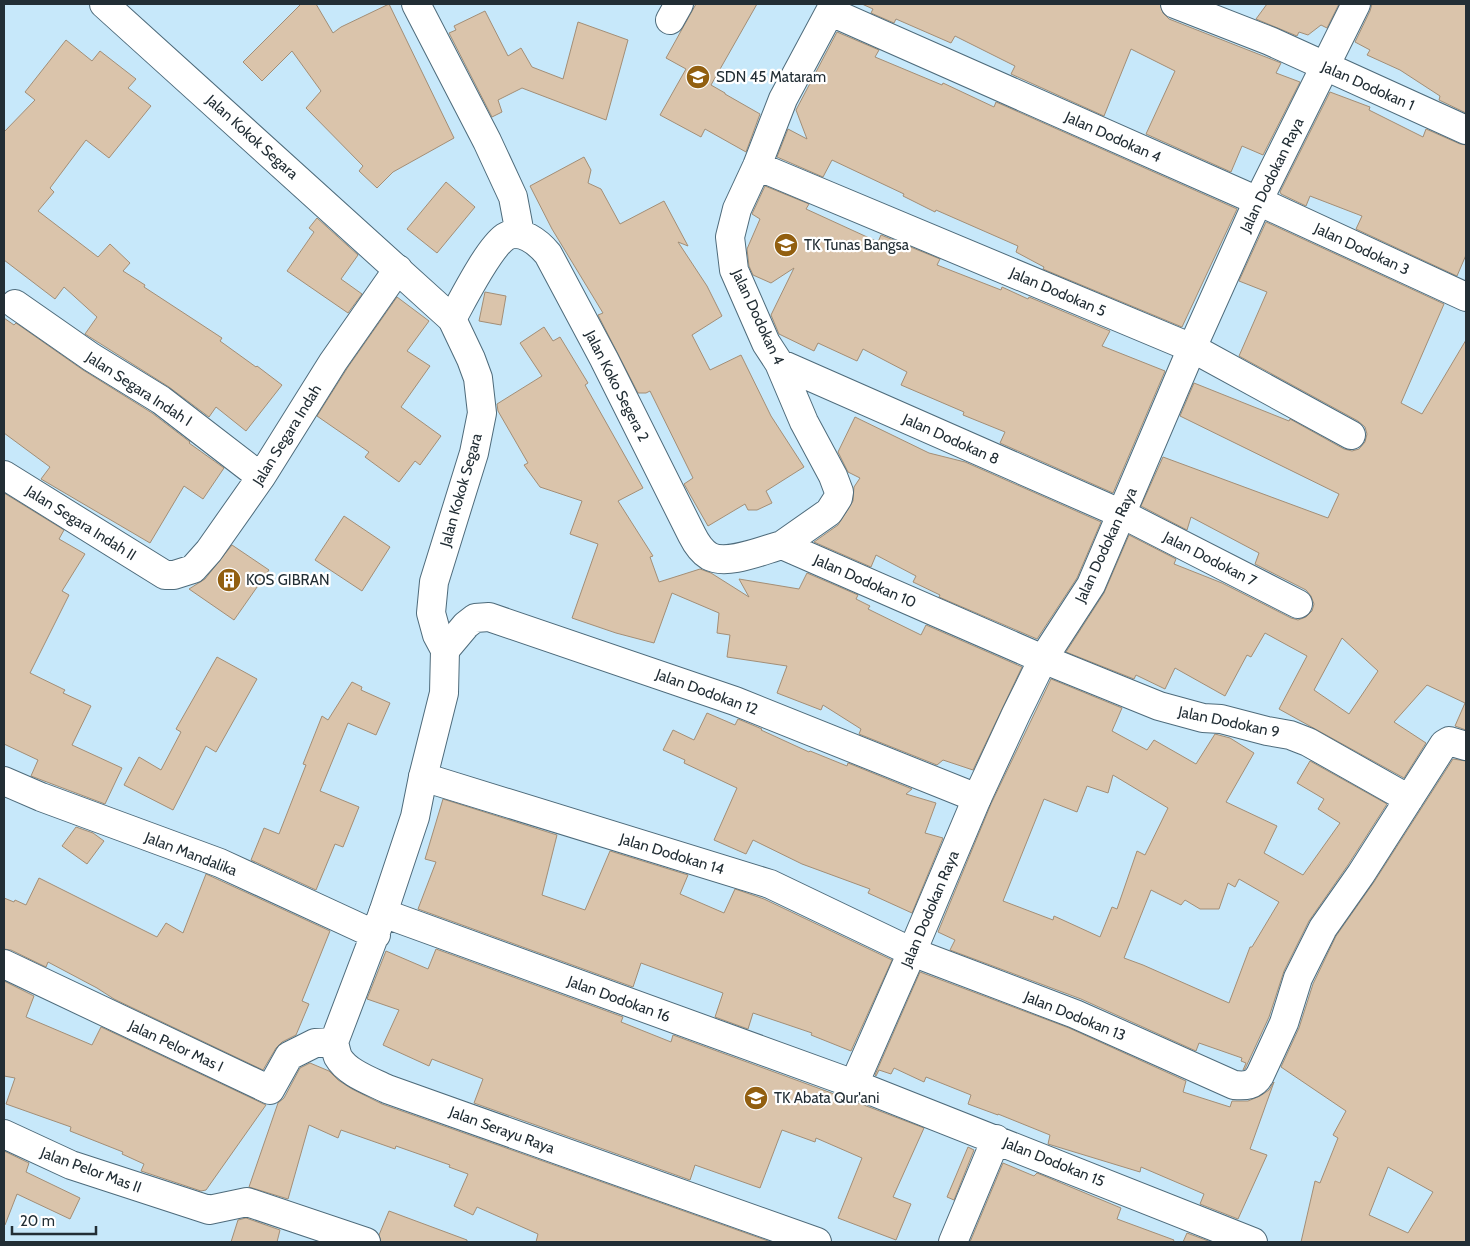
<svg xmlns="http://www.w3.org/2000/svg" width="1470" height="1246" font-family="Cabin,sans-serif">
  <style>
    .building { fill: #dac4ab; stroke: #a38e76; fill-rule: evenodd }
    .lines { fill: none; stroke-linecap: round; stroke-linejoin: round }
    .street-casing { stroke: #4e6b7b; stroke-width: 30 }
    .secondary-casing { stroke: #4e6b7b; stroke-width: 30 }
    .street { stroke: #fff; stroke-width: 28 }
    .secondary { stroke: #fff; stroke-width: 28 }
    .labels { text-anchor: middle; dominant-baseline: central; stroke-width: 4.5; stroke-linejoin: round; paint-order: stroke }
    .poi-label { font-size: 15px; fill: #222e35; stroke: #fff; text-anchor: start }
    .street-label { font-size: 15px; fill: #222e35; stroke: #fff }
  </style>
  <rect width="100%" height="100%" fill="#c7e8fa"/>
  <!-- building -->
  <path class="building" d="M301,4H316L333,33L341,27L389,4L454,138L393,172L377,188L359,171L363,166L306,108L321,91L292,51L262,81L243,62Z
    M696,4H757L711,85L725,93V94L760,114L746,152L705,129L701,137L660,115L686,69L666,58Z
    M862,4H1160L1163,13L1169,19L1281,63L1276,73L1300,82L1263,155L1242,146L1231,172L1146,134L1175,71L1131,49L1104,116L1011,74L1015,66L955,36L951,43L896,19L894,23L871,13L873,9Z
    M1267,4H1339L1327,28L1321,25L1308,35L1299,32L1297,36L1256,19Z
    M1372,4H1466V113L1439,100L1440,96L1400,70L1367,55L1370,50L1355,42L1370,11Z
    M485,11L508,56L521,48L532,67L563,79L578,22L628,40L606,120L522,88L498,100L502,112L492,117L449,33L456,30L454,26Z
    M837,32L879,50L875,57L942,85L943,83L994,107L996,102L1237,209L1182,327L1043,269L1044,267L1016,252L1018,246L936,210L935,212L903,196L904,194L832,160L823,177L777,157L788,129L807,139L796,110Z
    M66,40L92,61L100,51L136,79L128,88L151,106L109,158L86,140L50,188L54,192L38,211L98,257L110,244L130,263L123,271L145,285L144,287L222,338L220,341L256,367L257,366L282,385L246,431L216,407L209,417L169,387L85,334L97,317L64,287L55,299L4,260V132L35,100L25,92Z
    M1330,92L1370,107L1369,110L1423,137L1426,129L1460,144L1466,145V255L1457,276L1356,229L1362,216L1310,196L1306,206L1281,194L1280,192Z
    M584,157L591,170L588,183L601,189L620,224L664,201L688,246L678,242L707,286L722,316L692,335L710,370L741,355L771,416L804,467L766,491L772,503L757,510H748L745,504L708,526L684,484L693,478L650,391L646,393H638L598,315L603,313L552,229L530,186Z
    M446,182L475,207L437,253L407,229Z
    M765,186L809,204L806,209L878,242L881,235L940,259L937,265L1001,290L1002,287L1028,299L1029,297L1110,331L1102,346L1165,371L1113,493L1000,443L1005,432L963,415L964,412L901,385L907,372L863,349L857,361L818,343L814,351L779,334L771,315L794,268L771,283L753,275L749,266L747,249L760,219L752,214Z
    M317,218L358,255L341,279L362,294L348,313L287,271L314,232L309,228Z
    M1266,222L1444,304L1401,403L1422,414L1466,340V730L1455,726L1465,703L1427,685L1394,722L1426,743L1404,778L1279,709L1307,656L1265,633L1251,657L1247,655L1225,696L1175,668L1165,689L1136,675L1134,679L1066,652L1104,593L1129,535L1176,559L1174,564L1222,583L1291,618L1298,620L1306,617L1312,611L1314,604L1311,596L1306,590L1255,564L1259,553L1191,517L1187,530L1141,506L1163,457L1328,518L1339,494L1180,416L1194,383L1289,421L1290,419L1344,449L1352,451L1359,449L1365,442L1367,434L1365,427L1358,421L1239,356L1267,292L1239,281ZM1342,638L1378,671L1349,714L1314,690Z
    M485,292L506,296L501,325L479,321Z
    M397,297L429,321L407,351L430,366L401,407L441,436L420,465L415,461L399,482L365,457L369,452L317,416L348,367Z
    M4,318L14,325L16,323L83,370L152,413L190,442L189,443L224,468L203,499L184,486L150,543L41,479L50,467L4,433Z
    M544,327L553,341L560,337L588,383L585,385L643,488L618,501L653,556L650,557L659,582L700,569L711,573L749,597L739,579L799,589L807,573L858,595L856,599L870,606L868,609L921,635L926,625L1022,667L973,770L943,760L937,765L859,734L861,729L823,705L821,710L777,693L787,666L727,657L730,635L717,633L719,613L672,593L654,643L616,633L572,618L598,544L570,534L582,501L540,487L524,465L528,463L498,411L497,404L542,376L520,343Z
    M855,417L929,453L965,462L1101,522L1077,578L1037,639L939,597L940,595L913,582L916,576L876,555L871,567L814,542L838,525L853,501L854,487L860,478L848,472L838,452Z
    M4,493L64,530L59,539L85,554L62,591L69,595L30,673L65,690L63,693L91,706L72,745L122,768L105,804L31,776L38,760L4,744Z
    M344,516L390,547L362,591L315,560Z
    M232,545L269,570L234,620L189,589L205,579Z
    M217,657L257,679L216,752L206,746L173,810L124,785L139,757L161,770L181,732L176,729Z
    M1051,679L1122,708L1112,731L1147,750L1154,740L1196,764L1215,734L1230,738L1254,753L1226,802L1277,826L1264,853L1303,875L1340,823L1318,809L1324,799L1297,783L1310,761L1387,804L1348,865L1309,921L1284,971L1269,1017L1245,1069L1243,1070L1246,1063L1241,1061L1242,1058L1199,1043L1196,1051L1081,999L950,950L955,940L938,932L991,804ZM1113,775L1168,808L1145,855L1137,851L1117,909L1112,907L1100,937L1054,916L1053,920L1003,901L1044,799L1077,812L1087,786L1108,793ZM1239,879L1279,902L1252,947H1250L1229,1003L1143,965L1124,958L1151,890L1181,905L1185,900L1200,909H1219L1228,883L1235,887Z
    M352,682L362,687L361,690L390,703L376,735L348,723L320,791L359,807L343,847L335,844L316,890L251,860L264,828L279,834L306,765L303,764L322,716L328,720Z
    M707,713L735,725L738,719L762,729L761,730L809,752L810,751L847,766L848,763L912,789L906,794L936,803L925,833L943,838L912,913L868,893L870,889L802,864L753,840L746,854L714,840L737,788L684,763L685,760L663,750L673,730L694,740Z
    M1453,759L1466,761V1242H1301L1315,1181L1320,1183L1338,1138L1333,1135L1346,1111L1281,1067L1299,1028L1313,984L1336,936L1374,882ZM1388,1167L1433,1192L1408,1233L1369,1215Z
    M443,799L557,835L542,895L585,910L610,851L688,875L680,894L724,913L735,889L764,899L892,960L851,1051L811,1035L812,1033L753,1013L748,1029L715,1017L723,993L641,963L633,987L418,909L436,862L425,859Z
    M76,827L93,833L104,841L87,864L62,846Z
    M206,874L330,931L302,1001L309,1004L296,1035L282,1042L276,1048L263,1070L114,999L97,988L48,962L46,967L11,950L4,949V898L14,902L15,900L26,905L39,878L157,937L166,923L183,933Z
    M436,949L623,1017L621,1022L671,1042L673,1035L848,1099L924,1128L893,1197L911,1204L896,1240L838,1218L862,1158L816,1138L815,1142L782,1130L760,1188L695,1165L690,1180L474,1103L483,1079L432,1059L429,1066L383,1045L399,1010L367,999L386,951L428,969Z
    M920,972L1069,1028L1186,1081L1183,1092L1230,1107L1232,1101H1248L1260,1096L1269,1090L1274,1082L1250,1149L1267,1155L1238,1219L1200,1204L1204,1194L1141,1167L1140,1172L1048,1144L1050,1135L998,1114V1115L968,1104L971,1095L926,1077L924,1082L894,1068L891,1074L879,1070L876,1076L875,1075Z
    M4,981L34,996L26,1017L92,1045L101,1027L266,1105L206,1190L201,1191L141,1171L144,1164L122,1154L123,1152L70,1131L71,1127L6,1104L15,1078L4,1076Z
    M310,1063L329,1071L338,1080L352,1089L382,1104L771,1242H536L538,1234L477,1207L473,1215L454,1206L468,1174L449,1167L450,1165L396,1146L395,1149L341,1130L338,1138L309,1125L288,1199L249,1187L278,1103L284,1098L300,1068Z
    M968,1147L974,1150L954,1200L947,1197Z
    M4,1151L29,1163L26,1172L80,1198L70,1219L17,1194L5,1225L4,1224Z
    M1003,1163L1034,1176L1037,1173L1121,1208L1117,1219L1174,1240L1173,1242H970Z
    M389,1211L467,1240V1242H381L379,1235Z
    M246,1218L280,1230L277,1242H231L238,1220Z
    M1187,1233L1211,1242H1183Z"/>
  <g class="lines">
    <!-- street casing -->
    <g class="street-casing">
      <path id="street" d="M416,4L487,141L513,197L520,234
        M1175,4L1270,41L1466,130
        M831,12L1258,201L1466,297
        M670,20L679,4
        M757,166L1192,348L1351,435
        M15,304L91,357L161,400L261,477
        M452,319C463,299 488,249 505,237C520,227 539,243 548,254L604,359L692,535C696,543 701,551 709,556C727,566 763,550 782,545L1043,659L1159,706L1203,718L1221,719L1267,731L1290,735L1308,742L1409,799
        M779,363L1122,514L1298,604
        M4,475L165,575H174L193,569L209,551L261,477L333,362L398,269
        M782,545L829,512L838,498L839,492L833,476L804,422L779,363L766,343L734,270L730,237L737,209L757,166L783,99L834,4
        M445,650L466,625L475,618L489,617L735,701L977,798
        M423,777L770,884L912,952L1075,1014L1234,1085C1245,1086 1254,1086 1260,1075L1284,1023L1298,978L1323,928L1361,874L1444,744L1449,741L1466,746
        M4,781L41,797L220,863L376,935
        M4,964L270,1090L289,1056L315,1043L334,1042
        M4,1134L71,1165L209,1210L247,1202L366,1242
        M817,1242L387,1089C371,1081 347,1073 338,1057C336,1052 335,1046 334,1042L383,913L854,1084L1253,1242
        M953,1242L996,1139"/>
    </g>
    <!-- secondary casing -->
    <g class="secondary-casing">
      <path id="secondary" d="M104,4L452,319L471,359L478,378L482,413L474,453L434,582L431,613L437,635L445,650L444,693L423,777L415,817L383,913
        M854,1084L912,952L977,798L1016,714L1043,659L1091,585L1192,348L1258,201L1356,4"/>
    </g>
    <!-- street -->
    <use href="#street" class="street"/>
    <!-- secondary -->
    <use href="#secondary" class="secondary"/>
  </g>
  <!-- icons -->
  <defs>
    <g id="school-disc" transform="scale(1.25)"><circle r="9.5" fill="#925f10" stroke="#fff"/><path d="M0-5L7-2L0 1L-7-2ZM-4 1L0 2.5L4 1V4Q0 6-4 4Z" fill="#fff"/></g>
    <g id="building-disc" transform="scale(1.25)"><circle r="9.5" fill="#925f10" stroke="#fff"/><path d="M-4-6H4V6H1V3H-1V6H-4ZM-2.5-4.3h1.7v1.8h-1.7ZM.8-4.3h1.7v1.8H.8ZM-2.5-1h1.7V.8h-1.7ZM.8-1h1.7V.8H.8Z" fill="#fff"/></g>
  </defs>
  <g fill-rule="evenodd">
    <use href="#school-disc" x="698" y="77"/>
    <use href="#school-disc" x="786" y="245"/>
    <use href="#building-disc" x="229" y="580"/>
    <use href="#school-disc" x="756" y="1098"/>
  </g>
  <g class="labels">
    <!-- poi labels -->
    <g class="poi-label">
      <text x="716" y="77">SDN 45 Mataram</text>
      <text x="804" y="245">TK Tunas Bangsa</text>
      <text x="246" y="580">KOS GIBRAN</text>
      <text x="774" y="1098">TK Abata Qur'ani</text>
    </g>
    <!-- street labels -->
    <g class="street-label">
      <text transform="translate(1368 86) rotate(24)">Jalan Dodokan 1</text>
      <text transform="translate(252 137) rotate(42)">Jalan Kokok Segara</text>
      <text transform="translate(1113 137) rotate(24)">Jalan Dodokan 4</text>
      <text transform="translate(1272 175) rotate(-64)">Jalan Dodokan Raya</text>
      <text transform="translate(1362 249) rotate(25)">Jalan Dodokan 3</text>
      <text transform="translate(1058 292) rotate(23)">Jalan Dodokan 5</text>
      <text transform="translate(758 317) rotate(65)">Jalan Dodokan 4</text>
      <text transform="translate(617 386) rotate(63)">Jalan Koko Segera 2</text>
      <text transform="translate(139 389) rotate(33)">Jalan Segara Indah I</text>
      <text transform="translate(287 435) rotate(-58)">Jalan Segara Indah</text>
      <text transform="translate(951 439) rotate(24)">Jalan Dodokan 8</text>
      <text transform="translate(461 490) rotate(-74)">Jalan Kokok Segara</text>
      <text transform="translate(81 523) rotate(32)">Jalan Segara Indah II</text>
      <text transform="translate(1106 545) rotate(-65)">Jalan Dodokan Raya</text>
      <text transform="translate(1210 559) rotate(27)">Jalan Dodokan 7</text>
      <text transform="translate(865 581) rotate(24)">Jalan Dodokan 10</text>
      <text transform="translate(707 692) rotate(20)">Jalan Dodokan 12</text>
      <text transform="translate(1229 722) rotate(12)">Jalan Dodokan 9</text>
      <text transform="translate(191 854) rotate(21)">Jalan Mandalika</text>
      <text transform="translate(672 854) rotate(17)">Jalan Dodokan 14</text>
      <text transform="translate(930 909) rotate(-67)">Jalan Dodokan Raya</text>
      <text transform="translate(619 999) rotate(20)">Jalan Dodokan 16</text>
      <text transform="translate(1075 1016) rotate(22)">Jalan Dodokan 13</text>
      <text transform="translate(176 1046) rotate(25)">Jalan Pelor Mas I</text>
      <text transform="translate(502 1130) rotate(20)">Jalan Serayu Raya</text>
      <text transform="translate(1054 1162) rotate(22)">Jalan Dodokan 15</text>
      <text transform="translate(91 1170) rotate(20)">Jalan Pelor Mas II</text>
    </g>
  </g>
  <!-- border -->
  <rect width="1470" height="1246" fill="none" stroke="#222e35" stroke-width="10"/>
  <!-- scale -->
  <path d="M12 1226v8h84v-8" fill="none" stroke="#222e35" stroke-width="2.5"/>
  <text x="20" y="1226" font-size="15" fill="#222e35" stroke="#ffffff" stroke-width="4" paint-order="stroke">20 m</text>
</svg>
